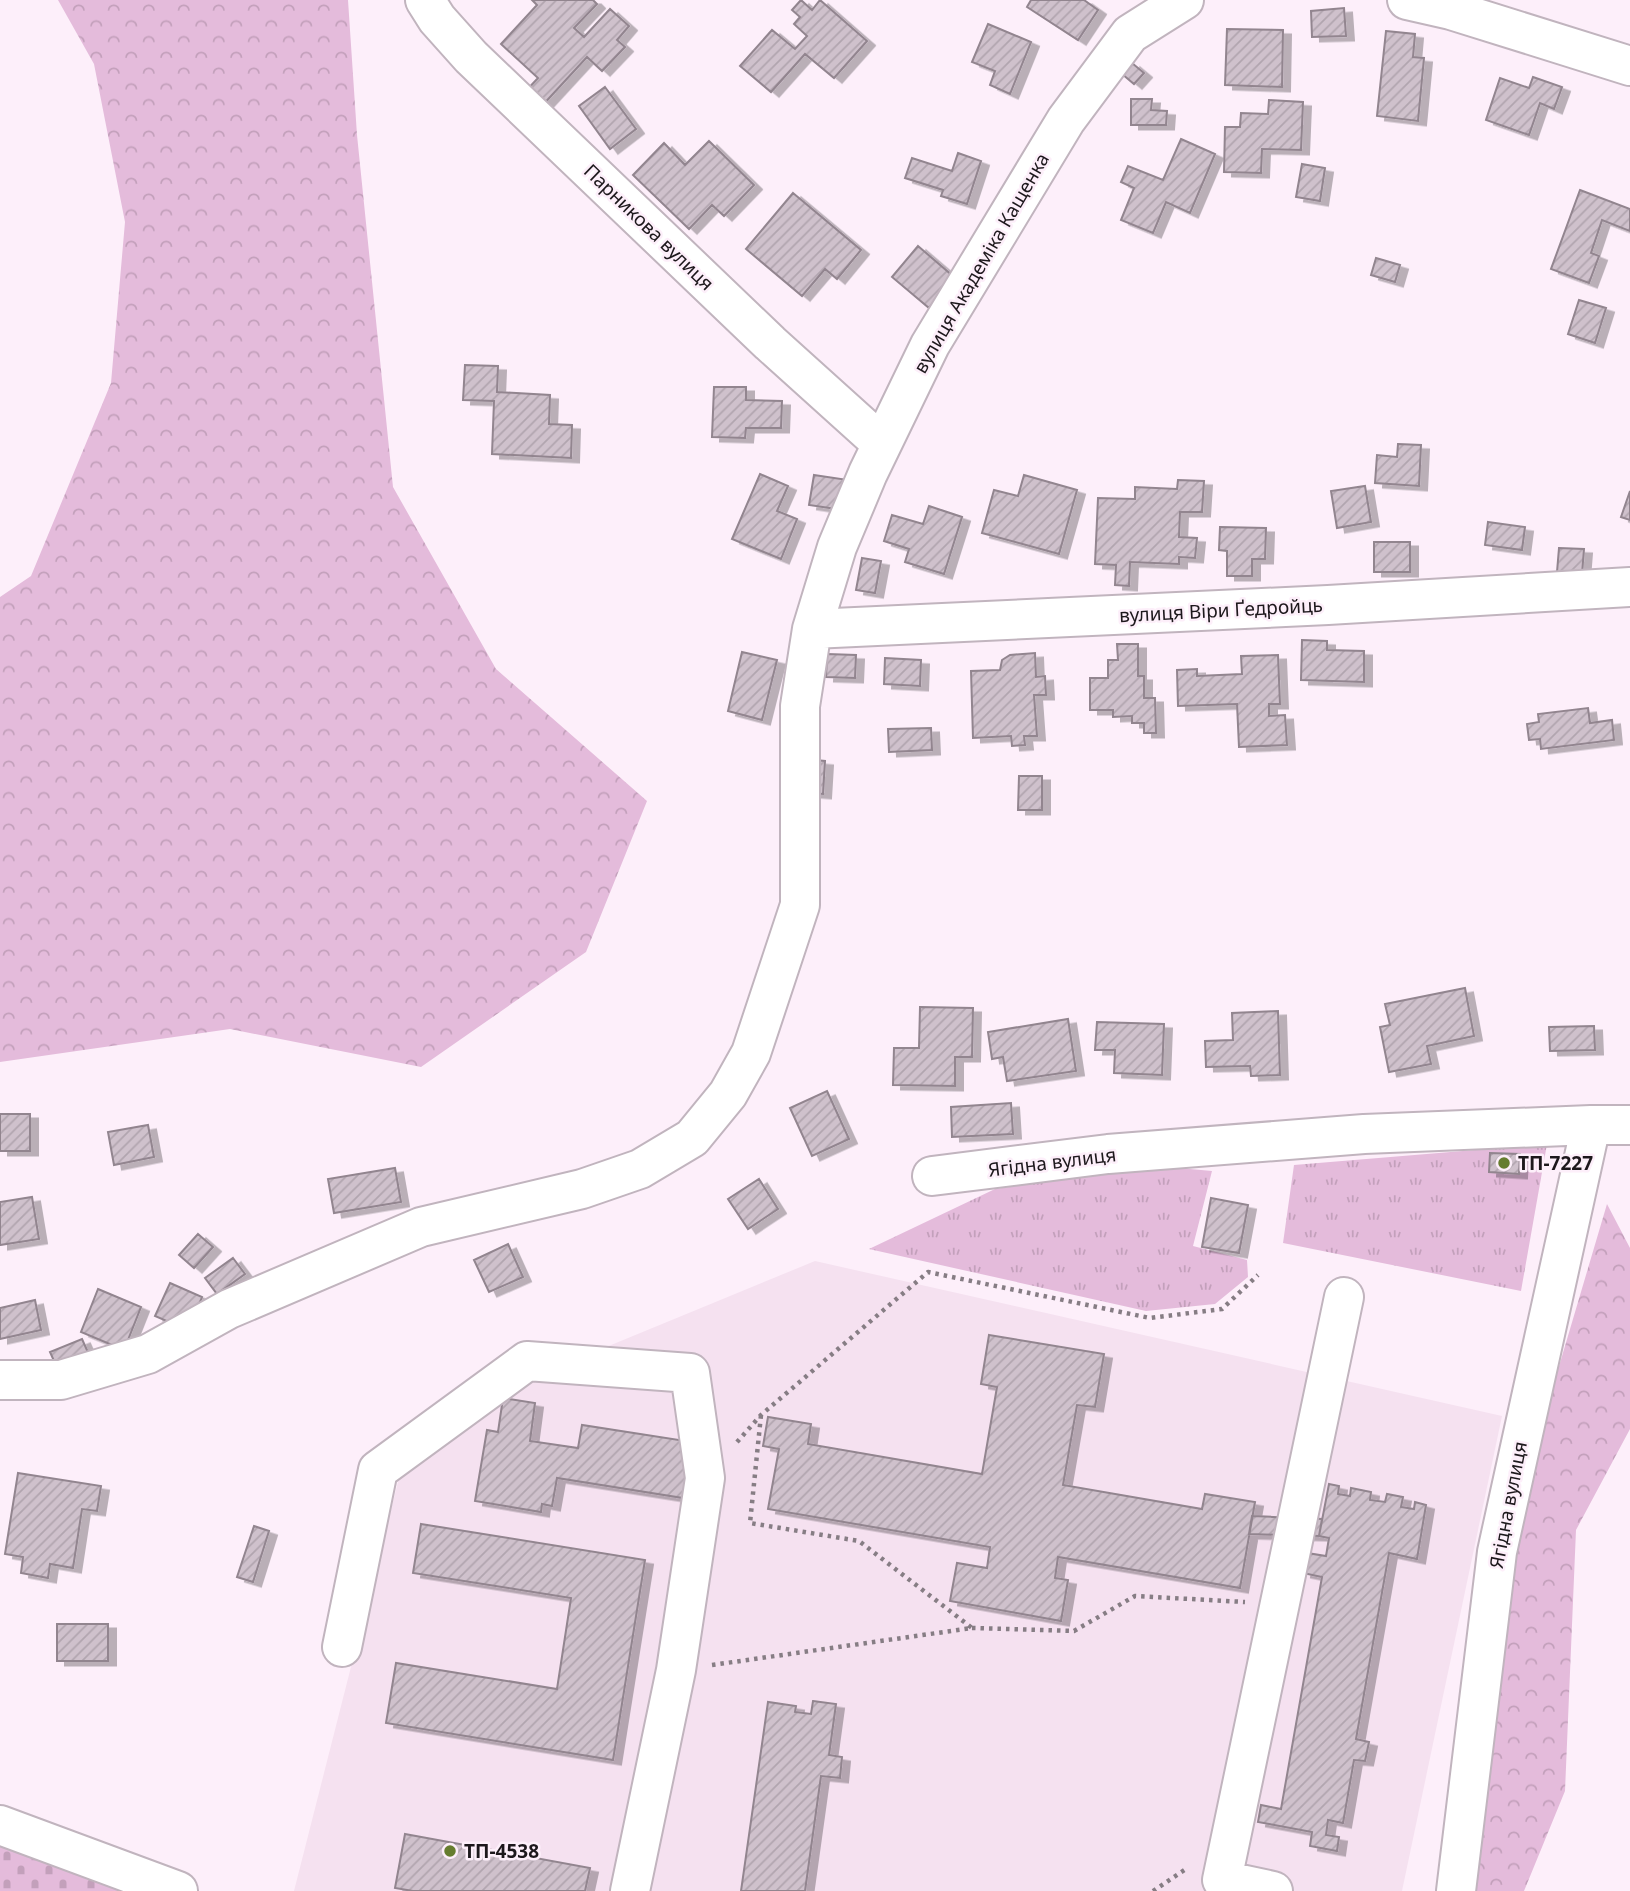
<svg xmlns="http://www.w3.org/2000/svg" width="1630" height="1891" font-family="'Noto Sans',sans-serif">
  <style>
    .built { fill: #f5e1f0 }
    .grass { fill: url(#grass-tufts) }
    .forest { fill: url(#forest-crowns) }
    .cemetery { fill: url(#cemetery-stones) }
    .building { fill: url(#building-hatch); stroke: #92858f; stroke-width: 2; filter: url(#shadow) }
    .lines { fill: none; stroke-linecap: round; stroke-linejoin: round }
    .minor-casing { stroke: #c1b4be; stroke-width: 42 }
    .path { stroke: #867d84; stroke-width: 4.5; stroke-dasharray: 3.5 5; stroke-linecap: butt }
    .minor { stroke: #fff; stroke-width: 38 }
    .poi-dot { fill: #667d2f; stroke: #fdeffa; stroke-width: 2.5 }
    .labels { text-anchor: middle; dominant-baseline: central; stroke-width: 5; stroke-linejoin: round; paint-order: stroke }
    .street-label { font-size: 19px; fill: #1d181c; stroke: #fdeffa }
    .poi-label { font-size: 19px; font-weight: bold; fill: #1d181c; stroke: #fdeffa; text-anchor: start }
  </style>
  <defs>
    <pattern id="grass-tufts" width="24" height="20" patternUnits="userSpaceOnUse" patternTransform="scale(1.75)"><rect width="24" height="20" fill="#e4bbdb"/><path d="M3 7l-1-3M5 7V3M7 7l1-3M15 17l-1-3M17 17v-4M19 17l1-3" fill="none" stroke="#c3a0bb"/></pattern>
    <pattern id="forest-crowns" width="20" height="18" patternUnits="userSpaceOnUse" patternTransform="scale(1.75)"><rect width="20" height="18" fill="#e4bbdb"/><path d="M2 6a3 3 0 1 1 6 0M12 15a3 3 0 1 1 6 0" fill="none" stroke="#c3a0bb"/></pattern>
    <pattern id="cemetery-stones" width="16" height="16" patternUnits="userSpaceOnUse" patternTransform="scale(1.75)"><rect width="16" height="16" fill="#e4bbdb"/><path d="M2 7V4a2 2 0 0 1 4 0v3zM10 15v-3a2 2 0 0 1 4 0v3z" fill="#c3a0bb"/></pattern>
    <pattern id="building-hatch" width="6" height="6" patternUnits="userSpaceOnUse" patternTransform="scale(1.75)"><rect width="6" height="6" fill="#cfc1cc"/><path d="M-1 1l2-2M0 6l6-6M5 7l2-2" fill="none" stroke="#b1a5af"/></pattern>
    <filter id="shadow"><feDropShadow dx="8" dy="4.5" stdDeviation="0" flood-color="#0004"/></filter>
  </defs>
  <rect width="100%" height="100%" fill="#fdeffa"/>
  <!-- built -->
  <path class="built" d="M815,1261L1502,1416L1402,1891H294L412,1427Z"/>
  <!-- grass -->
  <path class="grass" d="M1547,1144L1521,1291L1283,1243L1294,1165Z
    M1157,1166L1212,1171L1193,1246L1247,1260L1248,1277L1215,1304L1146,1311L869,1249L995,1189Z"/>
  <!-- forest -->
  <path class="forest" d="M58,0H348L357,135L393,487L496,669L647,801L586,952L421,1067L230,1029L0,1062V597L31,576L111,383L125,222L94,64Z
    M1607,1204L1630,1248V1429L1576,1530L1565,1791L1524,1891H1471L1506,1613L1544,1417Z"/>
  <!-- cemetery -->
  <path class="cemetery" d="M0,1842L123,1889L122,1891H0Z"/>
  <!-- building -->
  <path class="building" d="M532,0H593L597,4L574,28L584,37L610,9L629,26L617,40L625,47L602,71L587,57L540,108L524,93L538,78L501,44L537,5Z
    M801,0L812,10L820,0L867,41L834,78L805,54L771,92L740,66L772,30L795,49L807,36L794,24L800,17L792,10Z
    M1031,0H1084L1098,10L1078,40L1027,7Z
    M1344,8L1346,36L1312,37L1311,11Z
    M988,24L1031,42L1010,94L990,85L995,71L972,62Z
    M1227,29L1283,30L1282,87L1225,85Z
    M1386,31L1415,34L1413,57L1424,58L1418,121L1377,116Z
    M1132,63L1144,73L1134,84L1122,74Z
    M1533,77L1562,87L1554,109L1540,103L1529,135L1486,120L1500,78L1529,88Z
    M605,87L636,129L610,149L579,106Z
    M1131,99H1152L1151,110L1167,111L1166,125H1131Z
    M1269,100L1303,102L1301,150L1262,149L1261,173L1224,172L1225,127H1240L1241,113L1268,114Z
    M1181,139L1215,154L1190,213L1166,202L1153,233L1121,220L1134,188L1121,182L1128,166L1163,180Z
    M709,141L754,185L724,216L712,205L689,229L633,175L664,143L685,165Z
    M958,153L981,161L967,204L941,196L943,190L905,178L912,158L952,171Z
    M1302,164L1325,168L1320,201L1296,197Z
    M1580,190L1630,209V231L1602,220L1591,253L1599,256L1589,283L1551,269Z
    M793,193L861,250L837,279L825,269L802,296L746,249Z
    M918,246L954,277L929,308L892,277Z
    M1376,258L1400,265L1395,282L1371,275Z
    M1579,300L1606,308L1595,343L1568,334Z
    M465,365L498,366L497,392L550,395L549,424L572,425L571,458L492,454L494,401L463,400Z
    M714,387H746V400L782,401L781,428H746L745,438L712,437Z
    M1398,444L1421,445L1419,486L1375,483L1377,455L1397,457Z
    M760,474L788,486L777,511L797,519L781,559L732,539Z
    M814,475L848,480L843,510L809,505Z
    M1024,475L1077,490L1059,554L982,533L994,490L1018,496Z
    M1178,480L1204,481L1202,512H1180L1179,537L1197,538L1195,558L1179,557V564L1130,562L1129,586L1115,585L1116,565L1095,564L1098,498L1135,499V487L1177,489Z
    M1365,486L1371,522L1337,528L1331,491Z
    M1630,491V520L1621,517Z
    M929,506L962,517L944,574L905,562L909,549L884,541L892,515L923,524Z
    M1488,522L1525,527L1522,550L1485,545Z
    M1220,527L1266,528L1265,559H1252V576H1227V551L1219,550Z
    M1374,542H1410V572H1374Z
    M1559,548L1584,549L1582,574L1557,572Z
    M862,558L881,561L875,593L856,590Z
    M1302,640L1327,641V650L1364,651V682L1301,680Z
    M1117,644H1138V676H1144V698H1155L1156,733H1144V723H1132V716L1113,717V710H1090V678H1108V660H1118Z
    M742,652L777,660L762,720L728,711Z
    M1035,653L1036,677L1045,676L1046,695H1034L1037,736H1024L1025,745L1012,746L1011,736L973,738L971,671L1000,670L1002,660L1010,655Z
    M827,654L856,655L855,678L826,677Z
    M1278,655L1280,704H1269V716L1285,715L1287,745L1239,747L1237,704L1178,706L1177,670L1197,669V676L1242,674L1241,656Z
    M885,658L921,660L920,686L884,684Z
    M1588,708L1590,723L1612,720L1614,740L1541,749L1540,739L1529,740L1527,724L1539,722L1538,714Z
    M931,728L932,750L889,752L888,729Z
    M804,759L825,761L823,794L801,792Z
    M1019,776H1042V810H1018Z
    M1465,988L1474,1036L1427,1046L1431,1064L1389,1072L1380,1027L1390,1025L1385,1004Z
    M920,1007L973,1008L972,1057H955V1086L893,1085L894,1048H919Z
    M1278,1011L1280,1075L1251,1076L1250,1066L1206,1067L1205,1041L1233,1040L1232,1013Z
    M1068,1019L1076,1071L1007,1081L1003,1057L992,1059L988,1032Z
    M1097,1022L1164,1024L1162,1075L1114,1073L1115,1050H1095Z
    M1594,1026L1595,1050L1550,1051L1549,1027Z
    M827,1091L849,1139L812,1156L790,1108Z
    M1011,1103L1013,1134L952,1137L951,1107Z
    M0,1114H30V1151H0Z
    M148,1125L154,1157L114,1165L108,1132Z
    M1490,1153L1520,1154L1519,1174L1489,1172Z
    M395,1168L401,1202L334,1213L328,1179Z
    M759,1179L778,1209L748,1229L728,1199Z
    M32,1197L39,1239L0,1245V1202Z
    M1211,1198L1248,1205L1239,1253L1202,1247Z
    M198,1234L213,1247L194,1268L179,1255Z
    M508,1244L523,1277L489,1292L474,1260Z
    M233,1258L245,1274L217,1294L205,1278Z
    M170,1283L202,1297L194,1317L178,1326L155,1316Z
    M98,1289L141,1307L124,1350L81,1332Z
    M35,1300L41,1330L0,1339V1308Z
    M989,1335L1104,1354L1095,1407L1077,1405L1063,1485L1202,1509L1205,1494L1255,1502L1240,1588L1058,1557L1055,1578L1068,1580L1061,1621L950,1601L957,1563L987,1568L990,1547L768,1509L779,1449L763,1446L768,1417L811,1424L808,1444L982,1474L997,1387L981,1384Z
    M82,1339L90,1357L58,1370L50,1352Z
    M503,1398L535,1403L530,1441L578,1448L582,1425L692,1442L683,1498L557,1478L552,1506L542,1504L541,1512L475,1501L487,1430L498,1432Z
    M18,1473L101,1486L97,1511L82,1509L73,1568L50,1564L48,1578L21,1573L23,1557L5,1554Z
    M1329,1484L1339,1486L1338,1494L1350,1496L1351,1488L1371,1492L1370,1500L1385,1502L1387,1494L1403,1497L1401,1507L1414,1509L1415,1502L1426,1505L1417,1559L1389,1553L1356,1739L1369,1742L1365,1761L1354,1760L1343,1823L1328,1820L1326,1835L1339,1837L1337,1851L1310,1846L1312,1832L1258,1822L1261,1805L1281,1809L1322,1577L1303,1573L1307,1553L1326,1556L1329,1538L1319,1536Z
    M1252,1516L1322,1519L1319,1536L1249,1534Z
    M421,1524L645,1560L613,1760L386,1723L396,1663L557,1689L571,1598L413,1573Z
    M254,1526L269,1531L253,1582L237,1577Z
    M57,1624H108V1661H57Z
    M813,1701L836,1704L829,1755L842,1757L840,1778L821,1776L805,1891H741L768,1702L796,1706L795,1712L811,1714Z
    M405,1834L590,1868L585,1891H413L395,1888Z"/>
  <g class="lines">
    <!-- minor casing -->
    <g class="minor-casing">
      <path id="minor" d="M425,0L437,19L471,57L770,343L882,444
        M1407,0L1451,10L1630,66
        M812,629L1328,605L1630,587
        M932,1176L1108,1154L1364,1134L1591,1125
        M0,1380H61L148,1354L229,1309L421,1227L582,1189L640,1169L692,1138L728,1094L751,1053L800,905V706L812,629L837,547L868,473L930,345L1066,120L1130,34L1184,0
        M342,1647L378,1470L527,1361L690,1373L705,1478L676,1670L630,1891
        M0,1825L178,1891
        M1273,1891L1222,1880L1344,1297
        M1456,1891L1497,1552L1591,1125H1630"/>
    </g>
    <!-- path -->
    <path class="path" d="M737,1442L761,1415L928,1272L1150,1318L1222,1309L1258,1275
      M972,1628L1074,1631L1135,1596L1245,1602
      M712,1665L972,1628L859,1541L750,1523L761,1415
      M1153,1891L1186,1869"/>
    <!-- minor -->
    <use href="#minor" class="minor"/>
  </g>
  <!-- markers -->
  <g class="poi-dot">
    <circle cx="1504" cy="1163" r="7"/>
    <circle cx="450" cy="1851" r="7"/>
  </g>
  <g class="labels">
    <!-- street labels -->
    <g class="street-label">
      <text transform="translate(649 227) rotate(44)">Парникова вулиця</text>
      <text transform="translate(981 263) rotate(-60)">вулиця Академіка Кащенка</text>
      <text transform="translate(1221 610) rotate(-3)">вулиця Віри Ґедройць</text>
      <text transform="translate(1052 1162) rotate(-7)">Ягідна вулиця</text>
      <text transform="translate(1508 1505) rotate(-79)">Ягідна вулиця</text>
    </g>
    <!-- poi labels -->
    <g class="poi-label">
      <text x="1518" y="1163">ТП-7227</text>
      <text x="464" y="1851">ТП-4538</text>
    </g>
  </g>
</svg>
